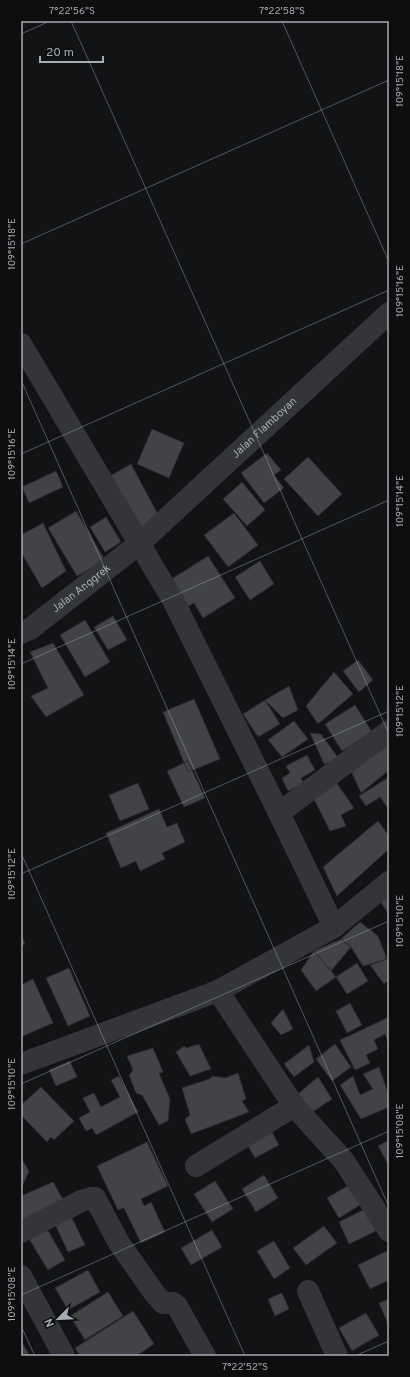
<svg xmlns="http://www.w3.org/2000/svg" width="410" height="1377" font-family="Overpass,sans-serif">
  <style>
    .building { fill: #424347; stroke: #2d2d30 }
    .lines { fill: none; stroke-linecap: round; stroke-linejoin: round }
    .minor { stroke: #343539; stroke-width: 22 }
    .ticks { fill: none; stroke: #a5abb3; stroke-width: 1; stroke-opacity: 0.45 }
    .labels { text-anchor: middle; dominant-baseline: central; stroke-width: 4; stroke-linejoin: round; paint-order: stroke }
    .street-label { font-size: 11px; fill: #a5abb3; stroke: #0e0e0f }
    .neatline { fill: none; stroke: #a5abb3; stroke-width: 1.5 }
    .ticks-label { font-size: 10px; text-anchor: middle; fill: #a5abb3 }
  </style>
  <rect width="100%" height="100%" fill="#121314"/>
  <!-- building -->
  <path class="building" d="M152,429L184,443L169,478L137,464Z
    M267,453L281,470L274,475L284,488L264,503L241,473Z
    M308,457L342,494L318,516L284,479Z
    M131,464L161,520L138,532L108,477Z
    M56,471L63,487L29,503L22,487Z
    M242,482L265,510L247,526L223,499Z
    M76,511L105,560L77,576L48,528Z
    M234,513L258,545L228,567L204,535Z
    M106,517L121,542L105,552L90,527Z
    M43,523L66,571L42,588L21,552V535Z
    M208,556L235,598L203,618L194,603L187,607L170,580Z
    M260,561L274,584L250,600L235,577Z
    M113,616L127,640L108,650L94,627Z
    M85,620L110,662L85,677L60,635Z
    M53,643L84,695L46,717L31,696L48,688L30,652Z
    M358,660L373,680L359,692L343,671Z
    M334,672L353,694L318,724L306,706Z
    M289,686L298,710L283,718L265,700Z
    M194,699L220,759L188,772L163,712Z
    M265,700L280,724L258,737L243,714Z
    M355,705L372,732L342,751L325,724Z
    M294,721L308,739L282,757L268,740Z
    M310,733L321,734L339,759L324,764Z
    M389,742V770L361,793L349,766Z
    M307,755L315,770L301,778L304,783L288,791L282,778L290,773L286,766Z
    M188,761L205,798L184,807L167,771Z
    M389,777V806L387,807L380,797L366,806L359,796Z
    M336,782L354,808L341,815L346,826L330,831L311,793Z
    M138,783L149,809L120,821L109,795Z
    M159,809L167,827L177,823L185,842L162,853L165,859L140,871L136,861L121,868L106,833Z
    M378,821L389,836V849L337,896L323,867Z
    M389,892V915L379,899Z
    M360,922L378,936L387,959L363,966L351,947L341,939Z
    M21,935L25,944L21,946Z
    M341,939L351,947L331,971L314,951Z
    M314,951L336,977L316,991L301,970Z
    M387,959L389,963V980L384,984L370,965Z
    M357,963L368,981L347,994L336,977Z
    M69,968L90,1016L68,1026L46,978Z
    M33,979L53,1023L21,1037V985Z
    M350,1003L362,1025L347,1033L336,1011Z
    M283,1009L293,1029L281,1035L271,1023Z
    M389,1017V1043L385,1034L374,1040L378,1049L366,1055L370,1063L355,1070L340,1040Z
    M199,1044L211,1069L190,1076L176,1052L184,1046L186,1048Z
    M335,1044L351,1067L332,1081L316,1059Z
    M309,1045L314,1062L294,1077L284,1064Z
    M153,1048L163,1072L159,1073L170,1099L168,1121L159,1125L142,1095L136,1093L129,1075L133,1070L127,1056Z
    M70,1061L77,1077L56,1086L49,1070Z
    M379,1067L389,1096V1107L361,1119L340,1085L353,1076L360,1095L373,1089L363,1074Z
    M238,1073L246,1099L242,1101L249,1112L191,1134L185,1119L190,1115L182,1088L209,1079L213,1076L225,1078Z
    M119,1076L138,1112L96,1135L92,1128L86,1131L79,1118L90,1112L83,1098L94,1093L101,1107L120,1097L111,1080Z
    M318,1077L332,1099L311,1113L298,1094Z
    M41,1087L74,1121L54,1140L51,1137L47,1142L21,1115V1105Z
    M272,1132L279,1145L255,1158L248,1146Z
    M389,1140V1166L378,1146Z
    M147,1142L168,1186L141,1199L144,1206L151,1202L165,1232L141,1243L124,1208L118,1210L97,1166Z
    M21,1158L29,1171L22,1187L21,1188Z
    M264,1175L278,1198L256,1212L242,1189Z
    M215,1181L233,1209L212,1222L194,1194Z
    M53,1182L65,1203L21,1227V1196Z
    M354,1182L365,1202L339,1218L327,1198Z
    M369,1207L380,1229L349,1244L339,1222Z
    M71,1216L85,1245L68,1252L55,1224Z
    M324,1226L337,1243L306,1265L293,1248Z
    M47,1229L65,1260L48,1270L29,1239Z
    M212,1230L222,1247L191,1265L181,1248Z
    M274,1241L290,1268L274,1279L257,1251Z
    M389,1250V1280L370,1289L358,1265Z
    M88,1270L100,1292L68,1310L55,1288Z
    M108,1292L123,1316L85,1340L70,1316Z
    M282,1293L289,1309L275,1316L268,1299Z
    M389,1299V1324H388L379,1303Z
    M133,1311L154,1344L136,1356H80L75,1348Z
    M366,1313L379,1335L352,1351L339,1328Z
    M21,1341L30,1356H21Z"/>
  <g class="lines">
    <!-- minor -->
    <g class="minor">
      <path d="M21,344L174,602L279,813L334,927"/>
      <path id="s1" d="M21,633L30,629L140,543L389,313"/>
      <path d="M279,813L389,731"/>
      <path d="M218,991L294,1106L344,1161L389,1231"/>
      <path d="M21,1064L218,991L334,927L389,882"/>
      <path d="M196,1166L294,1106"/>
      <path d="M21,1232L81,1201L91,1198H95L119,1243L155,1294L163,1303H173L177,1306L205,1356"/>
      <path d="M21,1276L64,1356"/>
      <path d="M308,1291L337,1356"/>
    </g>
  </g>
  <!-- ticks -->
  <path class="ticks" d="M71,21L389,734M282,21L389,262M21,34L50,21M21,244L389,80M21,380L389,1207M21,454L389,290M21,664L389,500M21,853L245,1356M21,874L389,711M21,1084L389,921M21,1295L389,1131M21,1326L35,1356M355,1356L389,1341"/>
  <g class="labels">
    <!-- street labels -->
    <g class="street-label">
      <text stroke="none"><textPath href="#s1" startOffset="319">Jalan Flamboyan</textPath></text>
      <text stroke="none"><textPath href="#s1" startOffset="75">Jalan Anggrek</textPath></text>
    </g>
  </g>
  <!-- border -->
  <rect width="410" height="1377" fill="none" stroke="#0e0e0f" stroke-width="44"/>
  <!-- north arrow -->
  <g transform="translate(58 1319) rotate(246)" stroke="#0e0e0f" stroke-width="3" paint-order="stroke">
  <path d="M0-3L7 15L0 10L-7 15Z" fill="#a5abb3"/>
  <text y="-6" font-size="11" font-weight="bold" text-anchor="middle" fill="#a5abb3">N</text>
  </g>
  <!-- scale -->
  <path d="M40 56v6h63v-6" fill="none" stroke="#a5abb3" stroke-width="2"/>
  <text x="46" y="56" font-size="12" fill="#a5abb3" stroke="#0e0e0f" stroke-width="3" paint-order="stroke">20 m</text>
  <rect x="22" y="22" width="366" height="1333" class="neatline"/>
  <g class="ticks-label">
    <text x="72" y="14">7°22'56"S</text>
    <text x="282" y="14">7°22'58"S</text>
    <text transform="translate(399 81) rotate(-90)" y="4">109°15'18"E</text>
    <text transform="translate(11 244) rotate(-90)" y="4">109°15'18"E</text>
    <text transform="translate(399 291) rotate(-90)" y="4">109°15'16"E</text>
    <text transform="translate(11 454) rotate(-90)" y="4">109°15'16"E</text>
    <text transform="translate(399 501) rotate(-90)" y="4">109°15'14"E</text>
    <text transform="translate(11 664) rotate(-90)" y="4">109°15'14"E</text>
    <text transform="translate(399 711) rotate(-90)" y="4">109°15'12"E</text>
    <text transform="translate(11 874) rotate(-90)" y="4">109°15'12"E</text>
    <text transform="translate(399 921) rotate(-90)" y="4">109°15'10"E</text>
    <text transform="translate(11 1084) rotate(-90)" y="4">109°15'10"E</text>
    <text transform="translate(399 1131) rotate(-90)" y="4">109°15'08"E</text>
    <text transform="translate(11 1294) rotate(-90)" y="4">109°15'08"E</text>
    <text x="245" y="1370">7°22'52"S</text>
  </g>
</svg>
